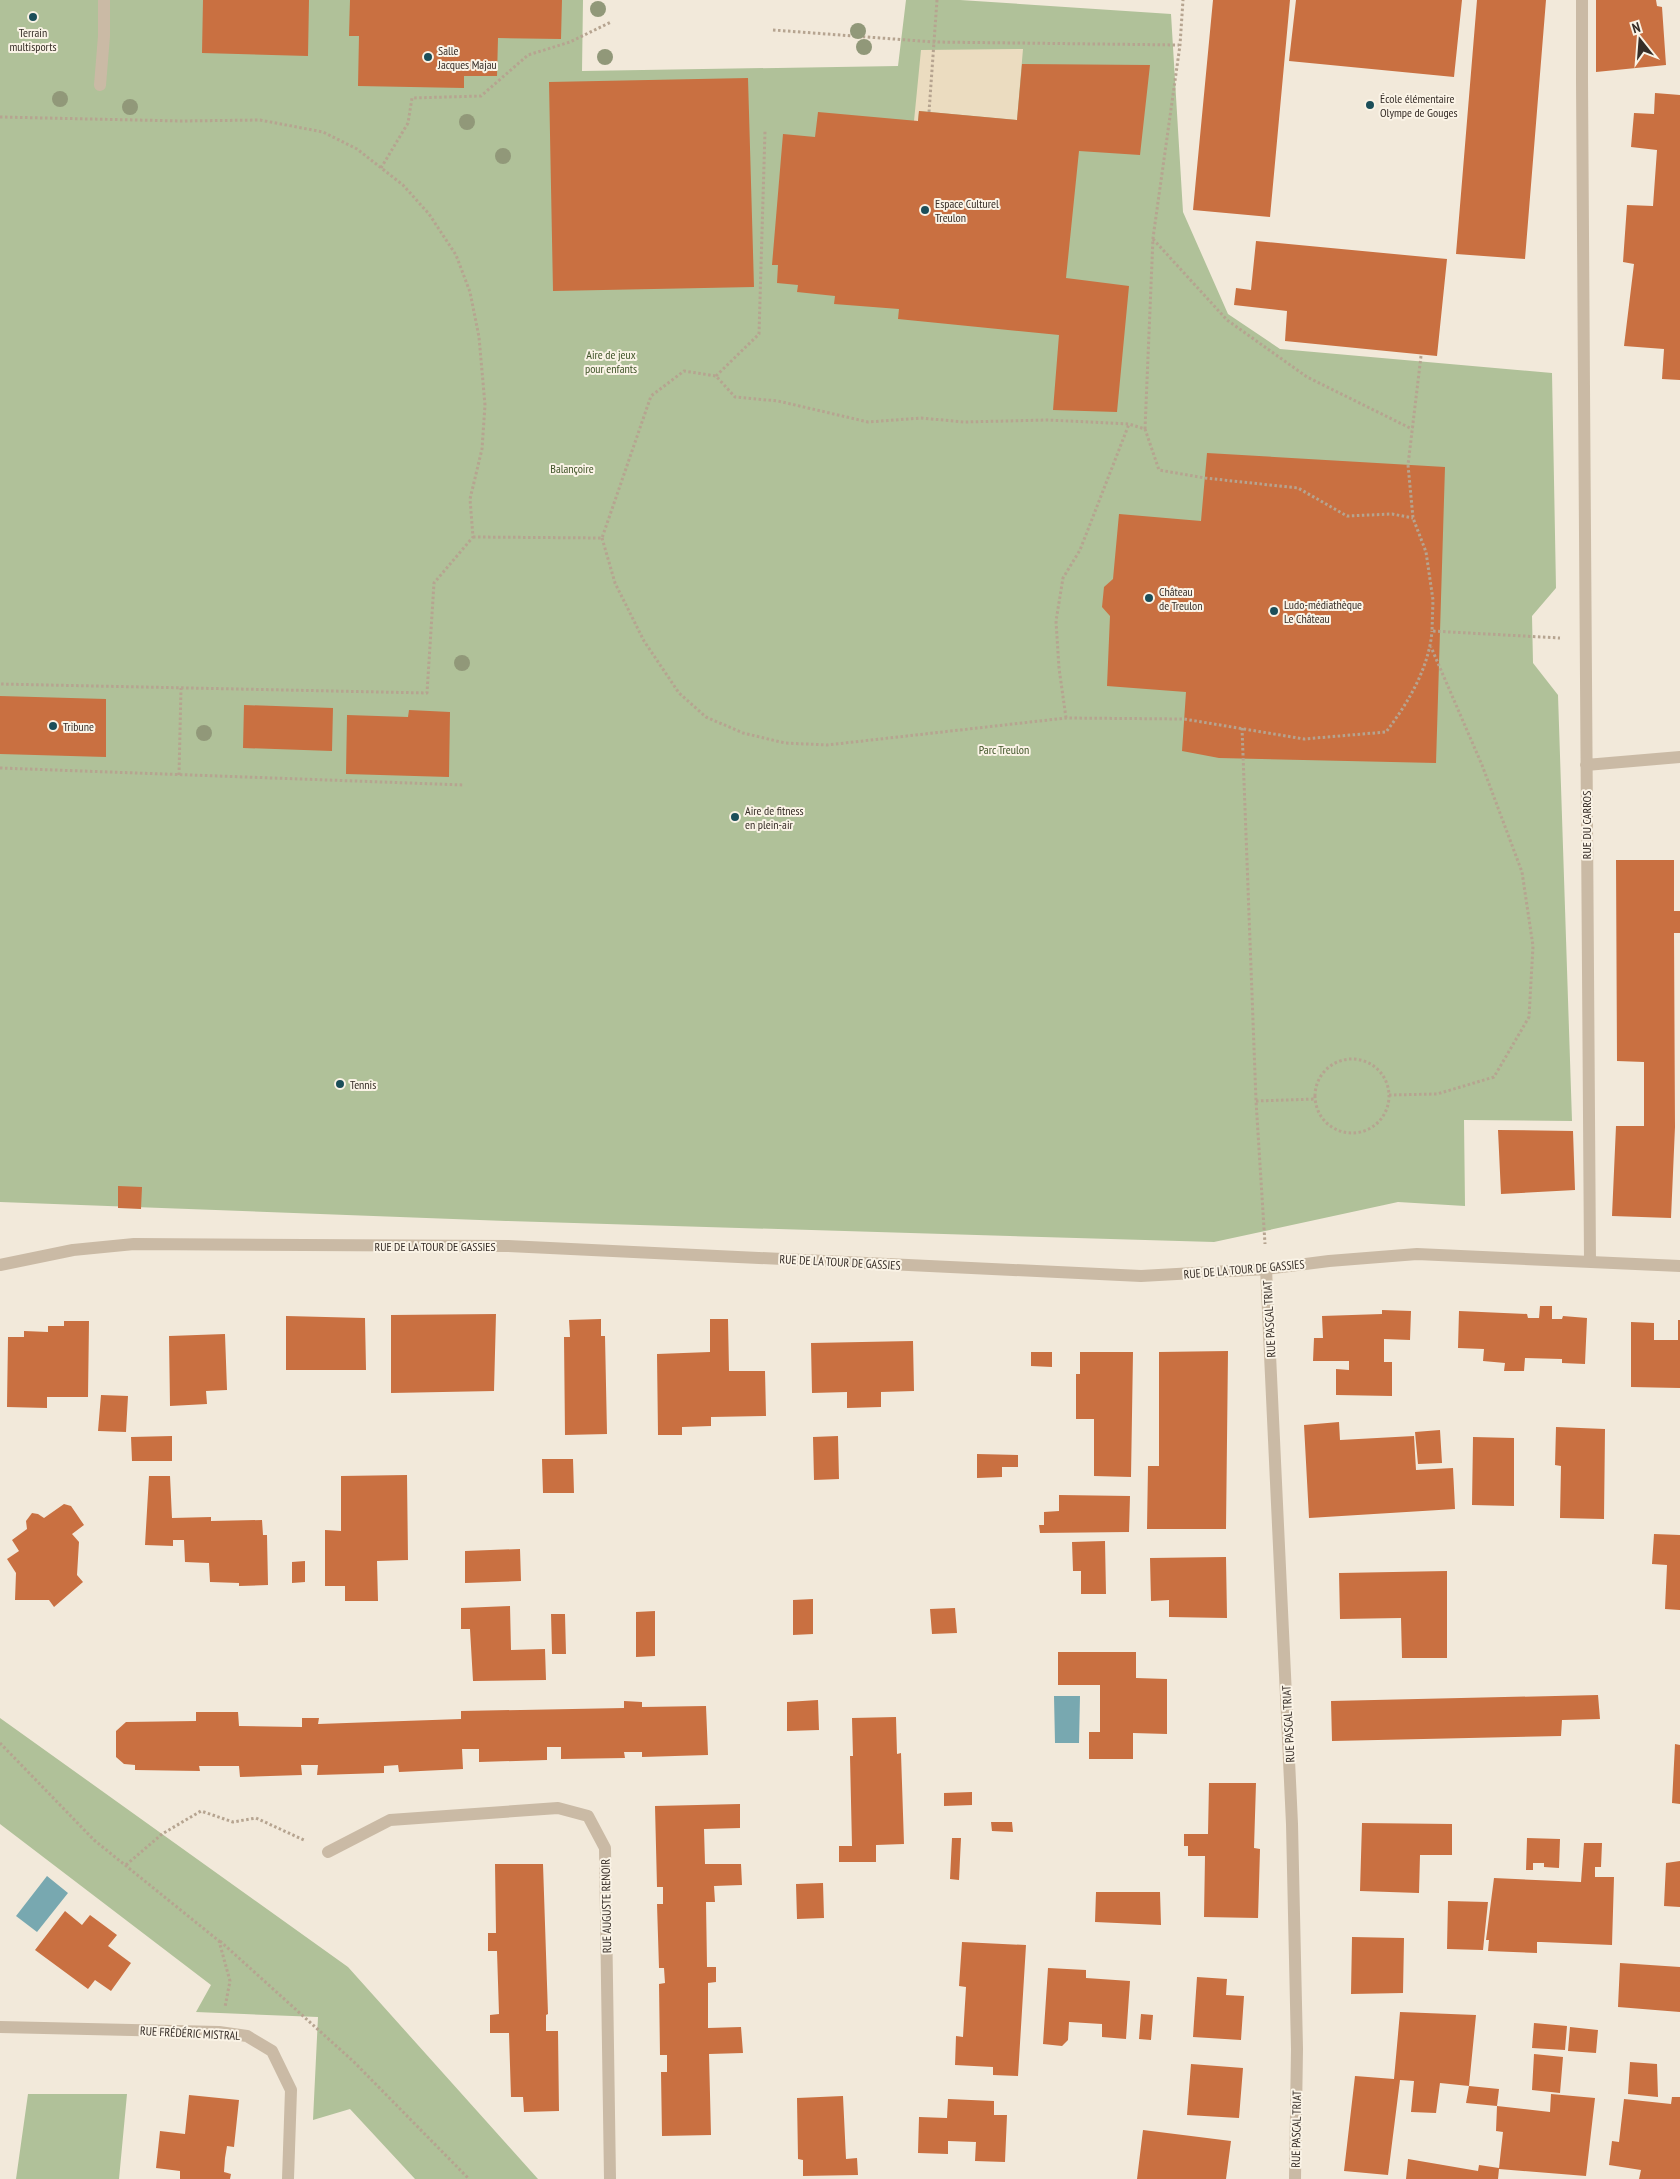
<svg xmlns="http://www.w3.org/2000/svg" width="1680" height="2179" font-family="'PT Sans Narrow',sans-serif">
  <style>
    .green { fill: #b0c199 }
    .plaza { fill: #ebdcc0 }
    .water { fill: #78a8b0 }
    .building { fill: #c97041 }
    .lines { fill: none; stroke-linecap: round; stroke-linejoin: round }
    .path { stroke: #b6a490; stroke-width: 3; stroke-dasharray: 2.5 2.5; stroke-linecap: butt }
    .service { stroke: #cabaa5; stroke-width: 12 }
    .pedestrian { stroke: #cabaa5; stroke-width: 12 }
    .minor { stroke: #cabaa5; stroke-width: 12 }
    .tertiary { stroke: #cabaa5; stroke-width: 12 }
    .tree { fill: #919879 }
    .poi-dot { fill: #1b4e59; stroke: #faf3e6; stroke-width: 2 }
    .labels { text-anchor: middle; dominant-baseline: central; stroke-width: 4; stroke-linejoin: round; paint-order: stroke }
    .poi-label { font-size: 12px; fill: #362d27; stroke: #faf3e6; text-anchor: start }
    .park-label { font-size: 12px; fill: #41552a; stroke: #faf3e6 }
    .street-label { font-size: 12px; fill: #362d27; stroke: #faf3e6 }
  </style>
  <rect width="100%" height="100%" fill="#f2e9da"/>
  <!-- green -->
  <path class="green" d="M0,0H583L582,71L898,66L906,0H960L1171,14L1183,212L1228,314L1280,349L1552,373L1556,588L1532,616L1533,663L1558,695L1572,1121L1464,1120L1465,1206L1398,1202L1214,1242L506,1221L0,1202Z
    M0,1718L348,1967L538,2179H415L350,2109L313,2120L318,2017L196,2012L211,1985L0,1824Z
    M28,2094H127L119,2179H16Z"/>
  <!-- plaza -->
  <path class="plaza" d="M1023,49L1017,120L919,111L918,121H914L921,50Z"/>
  <!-- water -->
  <path class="water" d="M1054,1696H1080L1079,1743H1055Z
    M47,1876L68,1893L37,1932L16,1916Z"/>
  <!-- building -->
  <path class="building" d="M203,0H309L308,56L202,53Z
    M350,0H562L561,39L498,38L497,76H464V88L358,86L359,36H349Z
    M1213,0H1290L1270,217L1193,210Z
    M1296,0H1462L1454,77L1289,61Z
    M1477,0H1546L1525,259L1456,254Z
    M1596,0H1656L1657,6L1662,7L1666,65L1596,72Z
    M1022,64L1150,65L1140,155L1079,151L1066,278L1129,286L1117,412L1053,410L1059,335L898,319L899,309L834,304L835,296L797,292L798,285L777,283L778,265H772L783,134L815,137L818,112L918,121L919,111L1017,120Z
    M748,78L754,287L553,291L549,82Z
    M1655,93L1680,95V380L1662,379L1664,349L1624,346L1634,264L1623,262L1627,205L1653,206L1657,150L1631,147L1634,113L1654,114Z
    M1256,241L1447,259L1437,356L1285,341L1287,311L1234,305L1236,288L1251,290Z
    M1207,453L1445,467L1436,763L1219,758L1182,751L1186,692L1107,686L1110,616L1102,607L1104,587L1113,579L1119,514L1201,521Z
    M0,696L106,699V757L0,754Z
    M244,705L333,708L332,751L243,748Z
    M409,710L450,712L449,777L346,774L347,715L408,717Z
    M1616,860H1674V911H1680V933H1674L1675,1127L1671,1218L1612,1216L1616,1126H1644V1062L1617,1061Z
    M1498,1130L1573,1131L1575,1190L1501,1194Z
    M118,1186L142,1187L141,1209L118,1208Z
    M1540,1306H1552V1319H1562L1563,1316L1587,1318L1585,1364L1562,1363V1359L1525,1358L1524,1371H1504L1505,1363L1483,1361L1484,1349L1458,1348L1459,1311L1527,1314L1528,1318H1539Z
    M1382,1310L1411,1311L1410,1340L1384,1339V1362H1392V1396L1336,1395V1369L1349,1370V1361H1313L1314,1338H1323L1322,1316L1382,1314Z
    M496,1314L494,1391L391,1393V1315Z
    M286,1316L365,1318L366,1370H286Z
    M601,1319V1336H605L607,1434L565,1435L564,1337H570L569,1320Z
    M710,1319H728L729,1371H765L766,1416L711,1417V1426L682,1427V1435H658L657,1354L710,1352Z
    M1678,1320H1680V1388L1631,1387V1322L1654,1323V1340H1678Z
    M64,1321H89L88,1397H47V1408L7,1407L8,1337H24V1331L48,1332V1326H64Z
    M225,1334L227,1390L206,1391L207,1404L170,1406L169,1336Z
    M913,1341L914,1391L881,1392V1407L847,1408V1392L812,1393L811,1343Z
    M1228,1351L1226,1529H1147L1148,1466H1159V1352Z
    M1031,1352H1052V1367L1031,1366Z
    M1080,1352H1133L1131,1477L1094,1476V1419H1076V1374H1080Z
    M101,1395L128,1396L126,1432L98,1431Z
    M1339,1422L1340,1440L1414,1436L1416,1470L1453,1468L1455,1509L1309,1518L1304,1425Z
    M1556,1427L1605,1429L1604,1519L1560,1518L1561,1466L1555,1465Z
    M1440,1430L1442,1463L1418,1464L1415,1432Z
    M172,1436V1461H132L131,1437Z
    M838,1436L839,1479L814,1480L813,1437Z
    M1473,1437L1514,1438V1506L1472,1505Z
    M977,1454L1018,1455V1467H1002V1477L977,1478Z
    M542,1459H573L574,1493H543Z
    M407,1475L408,1560L377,1561L378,1601H345V1586H325V1530L341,1531V1476Z
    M149,1476H170L172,1518L211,1517V1521L262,1520L263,1535H267L268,1585L239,1586V1583L210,1582L209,1563L185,1562L184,1540H173V1546L145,1545Z
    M1059,1495L1130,1496L1129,1532L1040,1533L1039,1525H1044V1512L1059,1511Z
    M64,1504L71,1506L84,1525L72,1534L79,1542L77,1575L83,1582L54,1607L49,1600H15L16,1573L7,1559L19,1551L12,1540L27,1529L26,1521L32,1513L38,1514L44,1518Z
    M1654,1534L1680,1535V1610L1665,1609L1667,1565L1652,1564Z
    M1105,1541L1106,1594H1081V1571H1073L1072,1542Z
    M520,1549L521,1581L465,1583V1551Z
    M1226,1557L1227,1618L1169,1617V1600L1151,1601L1150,1558Z
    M305,1561V1582L292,1583V1562Z
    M1447,1571V1658H1402L1401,1618L1340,1619L1339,1573Z
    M813,1599V1634L793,1635V1600Z
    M510,1606L511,1650L545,1649L546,1680L473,1681L470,1629H461V1608Z
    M955,1608L957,1633L932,1634L930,1609Z
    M655,1611V1656L636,1657V1612Z
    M551,1614H565L566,1654H552Z
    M1058,1652H1136V1678L1167,1679V1734L1133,1733V1759H1089V1732H1100V1685H1058Z
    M1598,1695L1600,1719L1562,1720L1561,1736L1332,1741L1331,1701Z
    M818,1700L819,1730L787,1731V1702Z
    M624,1701L642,1702V1707L706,1706L708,1755L642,1757V1752H624L625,1758L561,1759V1747H547V1760L479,1762V1749H462L463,1769L399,1772L398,1765L384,1766V1773L317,1775L318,1765H301L302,1775L240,1777L239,1766H199L200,1771L135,1770V1765L124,1764L116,1757V1731L126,1722L196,1721V1712H238L239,1726L302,1727V1718H319L318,1724L461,1719V1711L624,1708Z
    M896,1717L897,1754L901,1753L904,1844L876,1845V1862H839V1846H852L850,1756H853L852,1718Z
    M1675,1744L1680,1745V1804L1672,1803Z
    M1209,1783H1256L1254,1848L1260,1849L1258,1918L1204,1917L1205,1856H1188V1846H1184V1834H1208Z
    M972,1792V1805L944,1806V1793Z
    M740,1804V1828L704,1829L705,1864H741L742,1885L714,1886L715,1902H706L707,1967H716V1982L708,1983V2028L741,2027L743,2053L709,2054L711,2135L662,2136L661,2072H667V2055H660L659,1984L665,1983L664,1968H659L657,1904H663V1887H657L655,1806Z
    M991,1822H1012L1013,1832L992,1831Z
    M1362,1823L1452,1824V1855H1420L1419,1893L1360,1891Z
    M952,1838H961L959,1880L950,1879Z
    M1527,1838L1560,1839L1559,1868L1544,1867V1863H1533V1870H1526Z
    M1584,1843H1602L1601,1867H1595V1877H1614L1612,1945L1541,1942H1537V1953L1488,1951L1489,1940H1486L1494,1878L1581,1882Z
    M1680,1861V1907L1664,1906L1666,1863Z
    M495,1864H543L548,2014L546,2015V2031H558L559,2111L524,2112L523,2097H511L509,2033H490V2015L499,2014L497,1951H488V1933H496Z
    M823,1883L824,1918L797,1919L796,1884Z
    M1096,1892H1160L1161,1925L1095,1922Z
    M1448,1901L1488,1902L1483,1950L1447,1949Z
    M65,1911L82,1925L90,1915L117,1935L108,1946L131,1963L111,1991L95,1980L88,1989L35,1950Z
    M1352,1937L1404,1938L1403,1993L1351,1994Z
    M962,1942L1026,1945L1018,2076L993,2075V2067L955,2065L956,2036L963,2037L966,1987L959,1986Z
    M1620,1963L1680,1967V2012L1618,2007Z
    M1048,1968L1086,1970V1978L1130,1981L1126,2039L1102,2037V2024L1069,2022L1068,2040L1062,2046L1043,2044Z
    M1197,1977L1227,1979L1226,1995L1244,1996L1241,2040L1193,2037Z
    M1400,2012L1476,2015L1469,2086L1440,2083L1436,2113L1411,2112L1414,2081L1400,2080L1388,2175L1344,2171L1355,2076L1394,2079Z
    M1141,2014L1153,2015L1151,2040L1139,2039Z
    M1534,2023L1567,2026L1565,2050L1532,2048Z
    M1570,2027L1598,2030L1596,2053L1568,2051Z
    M1534,2054L1563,2057L1560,2093L1532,2090Z
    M1630,2062L1657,2064L1658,2097L1628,2094Z
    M1191,2064L1243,2068L1239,2118L1187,2115Z
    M1469,2086L1499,2089L1497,2106L1466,2103Z
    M1551,2094L1595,2098L1586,2176L1499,2169L1498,2179H1406L1408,2159L1478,2171L1479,2165L1499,2168L1503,2132L1496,2131L1497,2106L1550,2112Z
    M189,2095L239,2100L234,2147L227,2146L225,2158L224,2172L231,2174L230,2179H180V2171L156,2168L160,2131L185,2134Z
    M843,2096L846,2159L857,2158L858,2175L803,2176V2160L798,2159L797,2098Z
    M1672,2097H1680V2179H1639L1641,2170L1609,2165L1612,2141L1619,2142L1624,2099L1671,2104Z
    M948,2099L994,2101V2115H1007L1005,2162L975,2161L976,2142L948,2141V2154L918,2153L919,2117L947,2118Z
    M1143,2130L1231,2141L1226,2179H1137Z"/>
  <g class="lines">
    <!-- path -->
    <path class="path" d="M773,30L934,42L1179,45
      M929,112L937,0
      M0,117L181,121L260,120L323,132L357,149L403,185L429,214L456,255L470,292L479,337L485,405L482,449L470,499L473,537L434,583L427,693L0,684
      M381,168L408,123L412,98L481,96L528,55L570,42L611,22
      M1153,239L1227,320L1307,377L1412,429
      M1421,356L1408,465L1413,518L1426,552L1433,600L1432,631L1560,638
      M716,376L759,334L765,131
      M1145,429L1153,238L1180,45L1183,0
      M473,537L602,538L651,396L684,371L716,376L735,397L778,401L868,422L921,418L964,422L1048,420L1129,424L1145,429L1159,470L1205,478L1298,488L1347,516L1392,514L1413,518
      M602,538L615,583L644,641L679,693L706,717L743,733L785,743L827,745L1066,718L1184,719L1304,739L1386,732C1408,703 1429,668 1432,631
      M1066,718L1059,668L1056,621L1063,578L1080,550L1129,424
      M1242,728L1256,1101L1265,1244
      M0,768L464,785
      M179,775L181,688
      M1315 1096a37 37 0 1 1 74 0a37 37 0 1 1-74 0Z
      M1389,1095L1437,1094L1494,1077L1529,1017L1533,946L1522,872L1482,765L1431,647
      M1256,1101L1316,1099
      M0,1743L94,1840L219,1941L230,1981L225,2007
      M126,1865L162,1834L201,1811L233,1822L256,1818L306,1841
      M220,1941L354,2062L469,2179"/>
    <!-- service -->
    <path class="service" d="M1582,0V81
      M100,85L104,36V0"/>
    <!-- pedestrian -->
    <path class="pedestrian" d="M1582,81L1584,388"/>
    <!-- minor -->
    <path class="minor" d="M1584,388L1590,1261
      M1586,765L1680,757
      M328,1852L390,1820L558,1808L588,1816L605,1848L610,2179
      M0,2027L219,2032L247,2036L272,2051L291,2090L288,2179"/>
    <!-- tertiary -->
    <path class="tertiary" d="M0,1265L73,1250L134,1244L508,1246L1141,1276L1266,1269L1329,1261L1417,1254L1680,1266
      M1266,1269L1292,1824L1297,2049L1295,2179"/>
  </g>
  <!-- trees -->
  <g class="tree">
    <circle cx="598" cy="9" r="8"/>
    <circle cx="858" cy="31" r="8"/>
    <circle cx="864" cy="47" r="8"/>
    <circle cx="605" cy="57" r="8"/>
    <circle cx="60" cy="99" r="8"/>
    <circle cx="130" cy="107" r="8"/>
    <circle cx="467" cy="122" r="8"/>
    <circle cx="503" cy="156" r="8"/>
    <circle cx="462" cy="663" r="8"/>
    <circle cx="204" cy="733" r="8"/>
  </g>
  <!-- markers -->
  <g class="poi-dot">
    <circle cx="33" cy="17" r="5"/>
    <circle cx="428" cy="57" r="5"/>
    <circle cx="1370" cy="105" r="5"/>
    <circle cx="925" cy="210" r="5"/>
    <circle cx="1149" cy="598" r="5"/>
    <circle cx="1274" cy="611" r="5"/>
    <circle cx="53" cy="726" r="5"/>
    <circle cx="735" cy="817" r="5"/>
    <circle cx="340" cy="1084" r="5"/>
  </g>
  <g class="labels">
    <!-- poi labels -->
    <g class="poi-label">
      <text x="33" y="32" text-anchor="middle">Terrain<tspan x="33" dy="14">multisports</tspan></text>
      <text x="438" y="50">Salle<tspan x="438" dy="14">Jacques Majau</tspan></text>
      <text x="1380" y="98">École élémentaire<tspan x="1380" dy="14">Olympe de Gouges</tspan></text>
      <text x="935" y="203">Espace Culturel<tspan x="935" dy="14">Treulon</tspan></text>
      <text x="1159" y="591">Château<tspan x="1159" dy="14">de Treulon</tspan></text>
      <text x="1284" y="604">Ludo-médiathèque<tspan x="1284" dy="14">Le Château</tspan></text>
      <text x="63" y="726">Tribune</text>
      <text x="745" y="810">Aire de fitness<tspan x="745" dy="14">en plein-air</tspan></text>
      <text x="350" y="1084">Tennis</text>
    </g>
    <!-- park labels -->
    <g class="park-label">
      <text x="611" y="354">Aire de jeux<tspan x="611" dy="14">pour enfants</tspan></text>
      <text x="572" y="468">Balançoire</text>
      <text x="1004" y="749">Parc Treulon</text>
    </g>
    <!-- street labels -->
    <g class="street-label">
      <text transform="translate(1586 825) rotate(-90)">RUE DU CARROS</text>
      <text x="435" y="1246">RUE DE LA TOUR DE GASSIES</text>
      <text transform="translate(840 1262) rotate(3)">RUE DE LA TOUR DE GASSIES</text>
      <text transform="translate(1244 1269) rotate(-5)">RUE DE LA TOUR DE GASSIES</text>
      <text transform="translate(1269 1319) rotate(-93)">RUE PASCAL TRIAT</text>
      <text transform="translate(1288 1724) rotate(-93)">RUE PASCAL TRIAT</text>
      <text transform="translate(606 1906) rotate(-91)">RUE AUGUSTE RENOIR</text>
      <text transform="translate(190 2033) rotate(3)">RUE FRÉDÉRIC MISTRAL</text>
      <text transform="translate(1296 2129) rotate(-89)">RUE PASCAL TRIAT</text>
    </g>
  </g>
  <!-- north arrow -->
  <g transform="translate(1640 40) rotate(343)" stroke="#faf3e6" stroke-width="4" paint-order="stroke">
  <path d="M0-4L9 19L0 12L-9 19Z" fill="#362d27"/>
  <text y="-8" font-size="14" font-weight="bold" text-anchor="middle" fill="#362d27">N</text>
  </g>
</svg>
